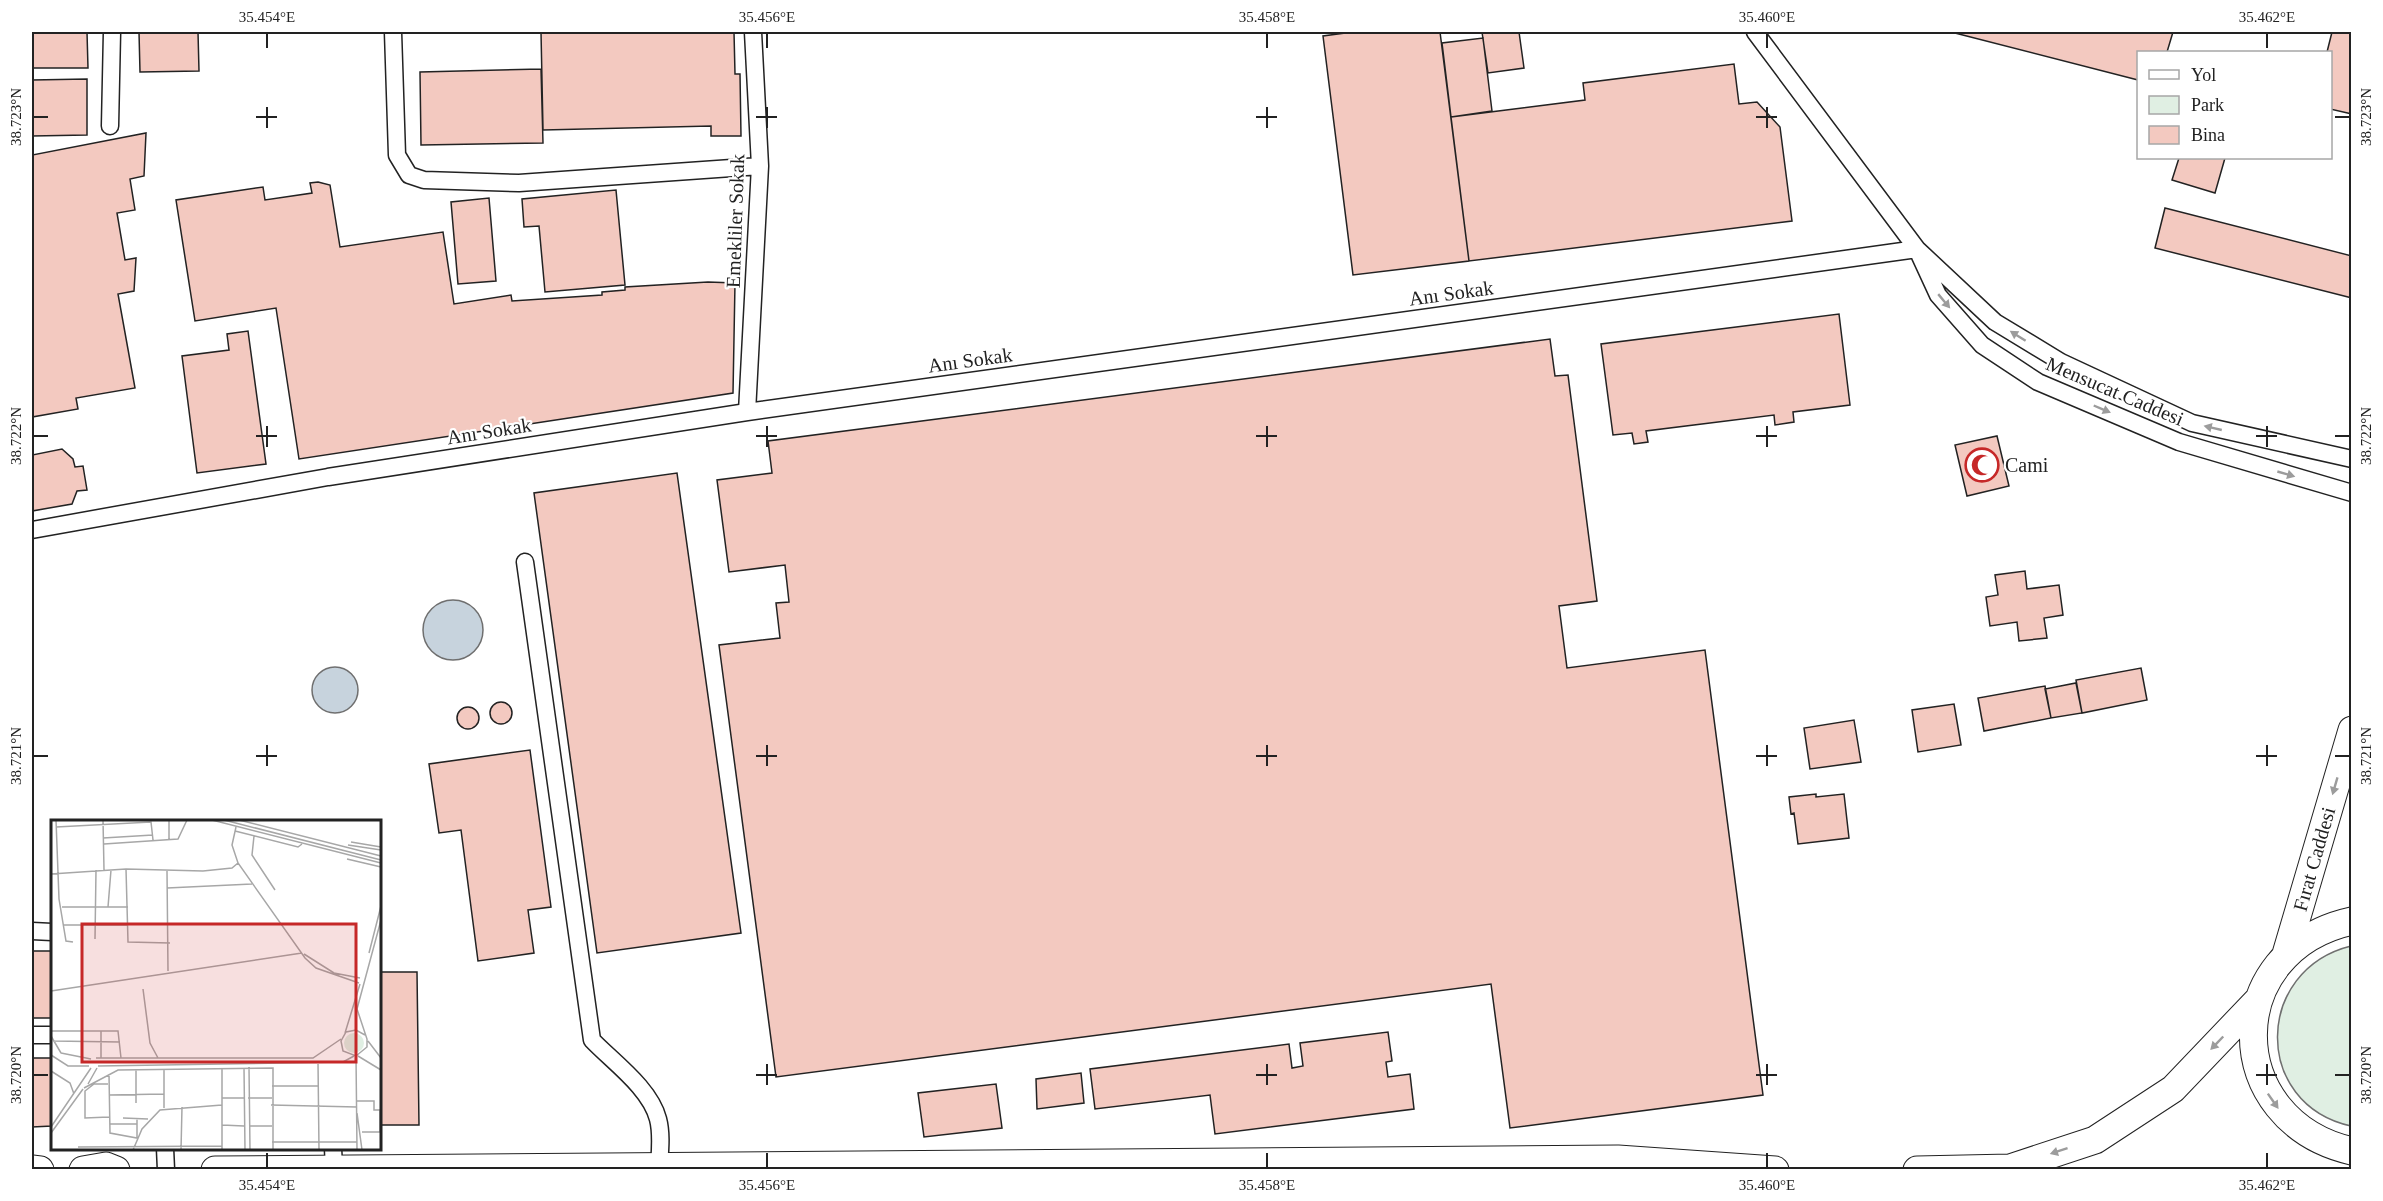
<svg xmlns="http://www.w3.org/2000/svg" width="2383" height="1201" font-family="'Times New Roman',serif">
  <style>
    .green { fill: #e0efe3; stroke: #6f6f6f; stroke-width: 1.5 }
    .water { fill: #c7d3dd; stroke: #6f6f6f; stroke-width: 1.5 }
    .building { fill: #f3c9c0; stroke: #222; stroke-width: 1.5 }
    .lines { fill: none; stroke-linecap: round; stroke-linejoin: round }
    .street-casing { stroke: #222; stroke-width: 19 }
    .primary-casing { stroke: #222; stroke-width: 29 }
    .street { stroke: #fff; stroke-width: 16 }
    .primary { stroke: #fff; stroke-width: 27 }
    .oneway { fill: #9c9c9c }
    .ticks { fill: none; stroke: #222; stroke-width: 2 }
    .labels { text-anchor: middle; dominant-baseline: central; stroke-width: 4.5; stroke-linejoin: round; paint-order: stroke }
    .street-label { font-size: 20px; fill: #222; stroke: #fff }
    .poi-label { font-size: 20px; fill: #222; stroke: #fff; text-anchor: start }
    .inset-road { fill: none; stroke: #a7a7a7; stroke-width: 1.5 }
    .view { fill: #c62828; fill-opacity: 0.15; stroke: #c62828; stroke-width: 3 }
    .inset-edge { fill: none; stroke: #222; stroke-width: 3 }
    .neatline { fill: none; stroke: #222; stroke-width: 2 }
    .ticks-label { font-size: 15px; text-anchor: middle; fill: #222 }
  </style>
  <rect width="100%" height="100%" fill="#fff"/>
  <!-- green -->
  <path class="green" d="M2351,946V1126C2252,1104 2254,970 2351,946Z"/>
  <!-- water -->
  <path class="water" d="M423 630a30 30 0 1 1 60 0a30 30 0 1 1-60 0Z
    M312 690a23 23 0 1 1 46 0a23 23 0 1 1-46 0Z"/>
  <!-- building -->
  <path class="building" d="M32,32H87L88,68H32Z
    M139,32H198L199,71L140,72Z
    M541,32H734L735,74H740L741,136H711V126L543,130Z
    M1353,32H1440L1469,261L1353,275L1323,36Z
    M1482,32H1519L1524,68L1488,73Z
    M1951,32H2173L2167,52H2138V80Z
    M2332,32H2352V114L2330,109V52H2327Z
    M1483,38L1492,111L1451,117L1442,43Z
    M1734,64L1739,104L1757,102L1780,127L1792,221L1469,261L1451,117L1585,100L1583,83Z
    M541,69L543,143L421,145L420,72Z
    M87,79V135L32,136V80Z
    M146,133L144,176L130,179L135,210L117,213L125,260L136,258L134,291L118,294L135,388L76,398L78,409L32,417V155Z
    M2179,158H2225L2215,193L2172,180Z
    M318,182L330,185L340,247L443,232L454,304L511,295L512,301L602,295V292L625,290V287L708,282L735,283L733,393L299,459L276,308L195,321L176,200L263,187L265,200L312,193L310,183Z
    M616,190L625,285L545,292L539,226L524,227L522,199Z
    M489,198L496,281L458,284L451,202Z
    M2165,208L2352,256V298L2155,248Z
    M1839,314L1850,405L1793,412L1794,422L1775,425L1774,415L1646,431L1648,442L1634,444L1632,433L1613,435L1601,344Z
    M248,331L266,464L197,473L182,356L229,350L227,334Z
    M1550,339L1555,376L1568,375L1597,601L1559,606L1567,668L1705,650L1763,1095L1510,1128L1491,984L776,1077L719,645L780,638L776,603L789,602L785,565L729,572L717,480L772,473L768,441Z
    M1997,436L2009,486L1967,496L1955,445Z
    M62,449L73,459L75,467L83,466L87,490L77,491L72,504L32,511V455Z
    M677,473L741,933L597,953L534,493Z
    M2025,571L2027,589L2059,585L2063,615L2044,618L2047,638L2019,641L2017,622L1990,626L1986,597L1998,595L1995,575Z
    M2141,668L2147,700L2082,713L2076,680Z
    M2076,683L2082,713L2051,718L2045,689Z
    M2045,686L2051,718L1984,731L1978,698Z
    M490 713a11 11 0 1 1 22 0a11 11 0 1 1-22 0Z
    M1954,704L1961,745L1918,752L1912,710Z
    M457 718a11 11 0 1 1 22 0a11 11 0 1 1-22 0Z
    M1854,720L1861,762L1810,769L1804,728Z
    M530,750L551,907L528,910L534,953L478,961L461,830L439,833L429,764Z
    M1816,794V797L1844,794L1849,838L1798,844L1794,813L1791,814L1789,797Z
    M32,951H52V1018H32Z
    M380,972H417L419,1125H380Z
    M1388,1032L1392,1061L1386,1062L1388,1077L1410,1074L1414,1109L1215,1134L1210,1095L1095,1109L1090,1069L1289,1044L1292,1068L1303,1066L1300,1043Z
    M32,1058H52V1126L32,1127Z
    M1081,1073L1084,1103L1037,1109L1036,1079Z
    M996,1084L1002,1128L924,1137L918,1093Z"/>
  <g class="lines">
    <!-- street casing -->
    <g class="street-casing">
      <path id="street" d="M393,32L397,155L409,175L424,180L519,183L760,166
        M1755,32L1917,249L1995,322L2061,362L2192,423L2352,459
        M110,126L112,32
        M1920,256L1938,295L1982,345L2038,382L2179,442L2352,493
        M747,412L760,166L753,32
        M32,530L328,477L747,412L1917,249
        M525,562L592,1040C613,1062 650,1088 658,1119C662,1134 660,1151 659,1166
        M32,931L52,932
        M32,1035H52
        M165,1148L166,1170
        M333,1148L334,1168"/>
    </g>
    <!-- primary casing -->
    <g class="primary-casing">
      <path id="primary" d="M2352,921C2220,950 2221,1121 2352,1151
        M2286,954L2352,730
        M32,1169L40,1170
        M83,1170L106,1166L116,1170
        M215,1170L1618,1159L1775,1170
        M1917,1170L2010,1168L2095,1140L2173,1089L2258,1000"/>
    </g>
    <!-- street -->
    <use href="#street" class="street"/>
    <!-- primary -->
    <use href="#primary" class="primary"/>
  </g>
  <!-- one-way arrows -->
  <defs><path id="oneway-solid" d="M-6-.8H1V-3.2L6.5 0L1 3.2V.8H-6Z" transform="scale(1.5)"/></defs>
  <g class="oneway">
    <use href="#oneway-solid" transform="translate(1944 301) rotate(50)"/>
    <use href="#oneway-solid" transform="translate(2018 336) rotate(-148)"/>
    <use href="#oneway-solid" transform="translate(2102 409) rotate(23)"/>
    <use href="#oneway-solid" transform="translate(2213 428) rotate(-167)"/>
    <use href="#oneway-solid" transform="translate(2286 474) rotate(16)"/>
    <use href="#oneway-solid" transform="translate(2335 786) rotate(106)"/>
    <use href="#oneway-solid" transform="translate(2217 1043) rotate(134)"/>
    <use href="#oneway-solid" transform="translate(2273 1101) rotate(55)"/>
    <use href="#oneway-solid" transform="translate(2059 1151) rotate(162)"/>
  </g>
  <!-- ticks -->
  <path class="ticks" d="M267,33V48M767,33V48M1267,33V48M1767,33V48M2267,33V48M267,107V128M767,107V128M1267,107V128M1767,107V128M33,117H48M256,117H277M756,117H777M1256,117H1277M1756,117H1777M2335,117H2350M267,426V447M767,426V447M1267,426V447M1767,426V447M2267,426V447M33,436H48M256,436H277M756,436H777M1256,436H1277M1756,436H1777M2256,436H2277M2335,436H2350M267,745V766M767,745V766M1267,745V766M1767,745V766M2267,745V766M33,756H48M256,756H277M756,756H777M1256,756H1277M1756,756H1777M2256,756H2277M2335,756H2350M767,1064V1085M1267,1064V1085M1767,1064V1085M2267,1064V1085M33,1075H48M756,1075H777M1256,1075H1277M1756,1075H1777M2256,1075H2277M2335,1075H2350M267,1153V1168M767,1153V1168M1267,1153V1168M1767,1153V1168M2267,1153V1168"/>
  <!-- icons -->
  <defs>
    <g id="mosque-ring" transform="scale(1.725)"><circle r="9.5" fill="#fff" stroke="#c62828" stroke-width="1.5"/><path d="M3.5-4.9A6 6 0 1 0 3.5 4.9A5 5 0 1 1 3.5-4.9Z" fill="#c62828"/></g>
  </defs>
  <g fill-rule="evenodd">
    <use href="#mosque-ring" x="1982" y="465"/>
  </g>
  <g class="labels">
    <!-- street labels -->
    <g class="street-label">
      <text transform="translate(735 221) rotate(-88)">Emekliler Sokak</text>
      <text transform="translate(1451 293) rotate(-8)">Anı Sokak</text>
      <text transform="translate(970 360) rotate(-8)">Anı Sokak</text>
      <text transform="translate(2115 391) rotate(23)">Mensucat Caddesi</text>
      <text transform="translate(489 431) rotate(-9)">Anı Sokak</text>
      <text transform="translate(2314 859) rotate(-74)">Fırat Caddesi</text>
    </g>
    <!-- poi labels -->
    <g class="poi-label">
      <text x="2005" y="465">Cami</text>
    </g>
  </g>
  <!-- overview -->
  <g transform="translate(51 820)">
    <rect width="330" height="330" fill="#fff"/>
    <path d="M293 223a10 10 0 1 1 20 0a10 10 0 1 1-20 0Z" fill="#e0efe3"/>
    <path class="inset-road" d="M5,0L8,79L15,121L22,122M52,0L53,50M161,0L330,43M173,0L330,40M188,0L330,36M5,7L100,2L102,20M185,7L181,25L187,43L254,138L265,148L308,163M184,11L247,27L251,24M203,16L201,35L224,70M52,18L102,15M118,19V0M300,22L330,27M53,24L127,19L136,0M297,25L330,30M296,39L330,47M75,49L77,122L119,123M116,51L117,151M0,54L75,49L152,51L181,48L187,43M116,68L201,64M11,87H77M57,87L60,50M13,105H76M44,119L45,50M318,133L330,86M253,134L283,153L309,158M92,169L99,223L107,238M0,171L251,133M0,211H67L70,238M50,211V238M294,213L309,164M314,215L305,210L295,212L290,221L292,231L305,236L316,227V219L306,189L330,100M0,216L10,233M2,221L69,222M317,221L330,238M10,233L40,239M0,235L17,246H38M305,236L306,330M307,236L330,250M45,238H262L290,219M267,242L268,330M47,246L292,242L303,236M198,247L199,330M193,248L194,330M171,249V330M85,250V283M113,250V288M0,251L19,263L23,274M58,254L59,313L86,318V298M37,264L46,248M57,264H43L34,271V298L58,297M221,266H267M33,268L67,250L222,248V330M58,275L113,274M171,278H193M197,278H221M306,281H323V290H330M220,285L306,287M329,290V312M306,293L311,330M72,298L97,299M59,304H86M171,305L193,306M198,306H221M0,307L40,248M311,312H330M0,313L32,269M221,322H306M27,327L171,326M82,330L91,309L109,290L171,285M130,330L131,287"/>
    <path class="view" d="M31,104H305V242H31Z"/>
    <rect width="330" height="330" class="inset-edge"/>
  </g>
  <!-- border -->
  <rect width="2383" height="1201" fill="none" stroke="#ffffff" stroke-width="66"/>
  <!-- legend -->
  <rect x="2137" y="51" width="195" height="108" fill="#ffffff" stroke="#a7a7a7" stroke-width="1.5"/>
  <rect x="2149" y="70" width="30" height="9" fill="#ffffff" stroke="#a7a7a7" stroke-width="1.5"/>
  <text x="2191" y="81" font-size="18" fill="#222222">Yol</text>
  <rect x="2149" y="96" width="30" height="18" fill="#e0efe3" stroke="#a7a7a7" stroke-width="1.5"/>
  <text x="2191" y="111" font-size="18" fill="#222222">Park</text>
  <rect x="2149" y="126" width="30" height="18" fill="#f3c9c0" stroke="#a7a7a7" stroke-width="1.5"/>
  <text x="2191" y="141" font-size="18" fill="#222222">Bina</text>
  <rect x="33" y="33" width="2317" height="1135" class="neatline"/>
  <g class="ticks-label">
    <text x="267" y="22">35.454°E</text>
    <text x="767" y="22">35.456°E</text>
    <text x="1267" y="22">35.458°E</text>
    <text x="1767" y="22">35.460°E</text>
    <text x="2267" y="22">35.462°E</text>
    <text transform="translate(16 117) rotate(-90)" y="5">38.723°N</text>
    <text transform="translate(2366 117) rotate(-90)" y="5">38.723°N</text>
    <text transform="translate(16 436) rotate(-90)" y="5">38.722°N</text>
    <text transform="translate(2366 436) rotate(-90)" y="5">38.722°N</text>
    <text transform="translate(16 756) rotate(-90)" y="5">38.721°N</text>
    <text transform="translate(2366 756) rotate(-90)" y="5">38.721°N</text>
    <text transform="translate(16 1075) rotate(-90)" y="5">38.720°N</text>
    <text transform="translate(2366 1075) rotate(-90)" y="5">38.720°N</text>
    <text x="267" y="1190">35.454°E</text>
    <text x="767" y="1190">35.456°E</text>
    <text x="1267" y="1190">35.458°E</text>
    <text x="1767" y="1190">35.460°E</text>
    <text x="2267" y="1190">35.462°E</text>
  </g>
</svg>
